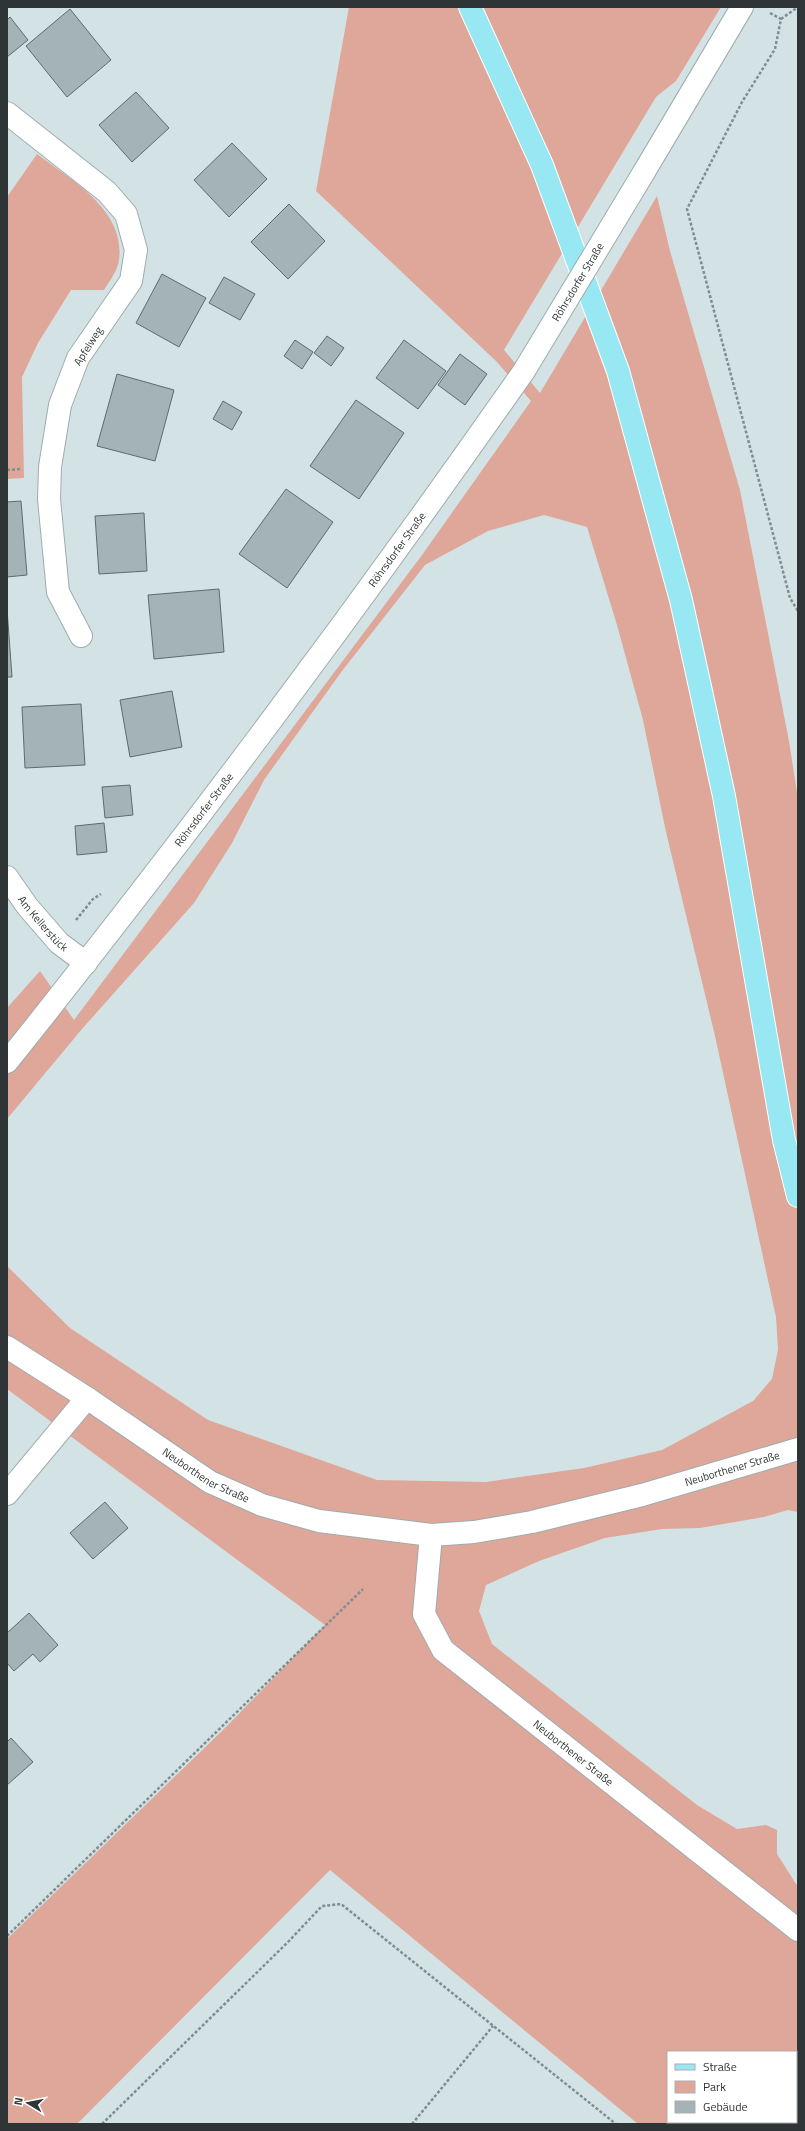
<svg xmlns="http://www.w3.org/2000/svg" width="805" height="2131" font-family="'Titillium Web',sans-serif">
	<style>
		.green { fill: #dea799; fill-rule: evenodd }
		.building { fill: #a4b3b5; stroke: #5d6b6c }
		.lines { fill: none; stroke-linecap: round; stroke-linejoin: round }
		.minor-casing { stroke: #9eacae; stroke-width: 24 }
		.major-casing { stroke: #fff; stroke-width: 24 }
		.path { stroke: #828d8f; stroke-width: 2.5; stroke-dasharray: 3 2; stroke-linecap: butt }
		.minor { stroke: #fff; stroke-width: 22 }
		.major { stroke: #97e8f2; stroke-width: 22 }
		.minor-bridge-casing { stroke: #9eacae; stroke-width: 24; stroke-linecap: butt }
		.minor-bridge { stroke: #fff; stroke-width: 22 }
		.labels { text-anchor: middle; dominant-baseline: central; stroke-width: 3; stroke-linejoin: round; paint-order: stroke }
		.street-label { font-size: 11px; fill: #2f3536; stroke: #fff }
	</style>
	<rect width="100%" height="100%" fill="#d3e3e5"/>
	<g class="green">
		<path d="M 349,7 L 721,7 L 676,81 L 656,97 L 504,350 L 540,393 L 657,196 L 670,251 L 740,490 L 789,741 L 798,799 L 798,1512 L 788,1510 L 764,1517 L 700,1528 L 662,1529 L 605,1538 L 539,1561 L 486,1585 L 479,1611 L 492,1644 L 697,1805 L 737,1829 L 766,1825 L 777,1830 L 777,1854 L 798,1887 L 798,2124 L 638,2124 L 330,1870 L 77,2124 L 7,2124 L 7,1939 L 226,1727 L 325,1625 L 7,1389 L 7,1266 L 70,1328 L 208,1420 L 377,1480 L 486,1482 L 584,1468 L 662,1450 L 753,1401 L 772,1379 L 778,1350 L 776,1317 L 715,1036 L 666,832 L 643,720 L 617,625 L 587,527 L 544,515 L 488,531 L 425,565 L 342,671 L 264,780 L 232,843 L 194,903 L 82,1029 L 7,1119 L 7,1008 L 40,971 L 74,1020 L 422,555 L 531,401 L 497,362 L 316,191 ZM 668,2052 L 796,2052 L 796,2122 L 668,2122 Z"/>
		<path d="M 37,154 C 71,180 126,210 119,260 C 118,270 109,282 104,290 L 71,290 L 38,343 L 22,377 L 24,478 L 7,479 L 7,197 Z"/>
	</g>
	<g class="building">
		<polygon points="70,9 111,60 67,97 26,46"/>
		<polygon points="10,17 28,40 7,57 7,20"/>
		<polygon points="136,92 169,128 132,162 99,125"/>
		<polygon points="232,143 267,179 229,217 194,180"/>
		<polygon points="289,204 325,241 288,279 251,242"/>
		<polygon points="162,274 206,298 179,347 136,323"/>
		<polygon points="224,277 255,294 240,320 209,303"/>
		<polygon points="327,336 344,348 331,366 314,353"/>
		<polygon points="295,340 313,352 302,369 284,356"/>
		<polygon points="404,340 446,371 418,409 376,378"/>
		<polygon points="460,354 487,374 465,405 438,385"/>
		<polygon points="117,374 174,390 155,461 97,446"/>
		<polygon points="356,400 404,433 359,499 310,466"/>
		<polygon points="223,401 242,412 232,430 213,419"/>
		<polygon points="286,489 333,522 287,588 239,554"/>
		<polygon points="21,501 27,575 7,577 7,502"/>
		<polygon points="144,513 147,571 99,574 95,516"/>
		<polygon points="219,589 224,652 154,659 148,595"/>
		<polygon points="7,609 12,677 7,677"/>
		<polygon points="172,691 182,747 130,757 120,700"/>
		<polygon points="81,704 85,765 25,768 22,707"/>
		<polygon points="130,785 133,815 105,818 102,787"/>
		<polygon points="104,823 107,852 77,855 75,826"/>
		<polygon points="105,1502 128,1528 93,1559 70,1533"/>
		<polygon points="29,1613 58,1645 40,1662 33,1654 14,1671 7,1663 7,1633"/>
		<polygon points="11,1738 33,1762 7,1785 7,1742"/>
	</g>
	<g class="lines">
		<defs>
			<g id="minor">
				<polyline points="7,113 107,192 126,214 136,250 131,281 78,358 60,405 50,467 49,499 58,592 81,636"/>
				<polyline points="644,172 742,7"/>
				<path id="s1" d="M 7,877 L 27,906 L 59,943 L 86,963"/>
				<path id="s2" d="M 7,1062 C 186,838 359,607 524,371"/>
				<path id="s3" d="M 7,1347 L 87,1398 L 210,1482 L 262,1505 L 319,1521 L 431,1535 L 474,1532 L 532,1522 L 642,1495 L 798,1449"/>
				<polyline points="7,1494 87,1398"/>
				<path id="s4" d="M 431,1535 L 424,1614 L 443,1650 L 798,1930"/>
			</g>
			<polyline id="major" points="470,7 542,165 618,371 681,600 724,796 784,1140 798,1196"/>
		</defs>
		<use href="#minor" class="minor-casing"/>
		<use href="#major" class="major-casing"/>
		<g class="path">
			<polyline points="770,13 781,19 775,49 742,102 687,209 790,598 798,611"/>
			<polyline points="781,19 798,7"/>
			<polyline points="7,470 21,469"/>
			<polyline points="76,920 93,899 101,894"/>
			<polyline points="7,1936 363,1589"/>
			<polyline points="102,2124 288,1942 322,1906 341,1904 616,2124"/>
			<polyline points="412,2124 493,2026"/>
		</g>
		<use href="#minor" class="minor"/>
		<use href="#major" class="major"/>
		<defs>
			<g id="minor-bridge">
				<path id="s5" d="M 524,371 L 644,172"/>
			</g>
		</defs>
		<use href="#minor-bridge" class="minor-bridge-casing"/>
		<use href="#minor-bridge" class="minor-bridge"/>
	</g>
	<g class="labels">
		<g class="street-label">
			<text stroke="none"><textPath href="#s5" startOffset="104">Röhrsdorfer Straße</textPath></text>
			<text transform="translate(88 346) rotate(-58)">Apfelweg</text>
			<text stroke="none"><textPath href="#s2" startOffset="644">Röhrsdorfer Straße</textPath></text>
			<text stroke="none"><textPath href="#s2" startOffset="320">Röhrsdorfer Straße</textPath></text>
			<text stroke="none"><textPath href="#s1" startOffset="59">Am Kellerstück</textPath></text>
			<text stroke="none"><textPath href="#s3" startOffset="782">Neuborthener Straße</textPath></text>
			<text stroke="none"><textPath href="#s3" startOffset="237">Neuborthener Straße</textPath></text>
			<text stroke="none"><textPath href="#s4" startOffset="286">Neuborthener Straße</textPath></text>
		</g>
	</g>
	<rect width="805" height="2131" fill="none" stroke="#2f3536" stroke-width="16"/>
	<rect x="667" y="2051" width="130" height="72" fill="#ffffff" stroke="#acaeaf"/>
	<rect x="675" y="2064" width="20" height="6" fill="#97e8f2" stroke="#acaeaf"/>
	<text x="703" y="2071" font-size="12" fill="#2f3536">Straße</text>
	<rect x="675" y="2081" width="20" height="12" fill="#dea799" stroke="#acaeaf"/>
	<text x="703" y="2091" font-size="12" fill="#2f3536">Park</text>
	<rect x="675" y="2101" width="20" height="12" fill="#a4b3b5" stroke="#acaeaf"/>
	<text x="703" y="2111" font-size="12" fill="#2f3536">Gebäude</text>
	<g transform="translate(28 2103) rotate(280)" stroke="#ffffff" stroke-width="3" paint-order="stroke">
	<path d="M0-3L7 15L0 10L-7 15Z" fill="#2f3536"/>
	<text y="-6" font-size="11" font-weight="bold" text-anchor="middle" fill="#2f3536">N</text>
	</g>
</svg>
